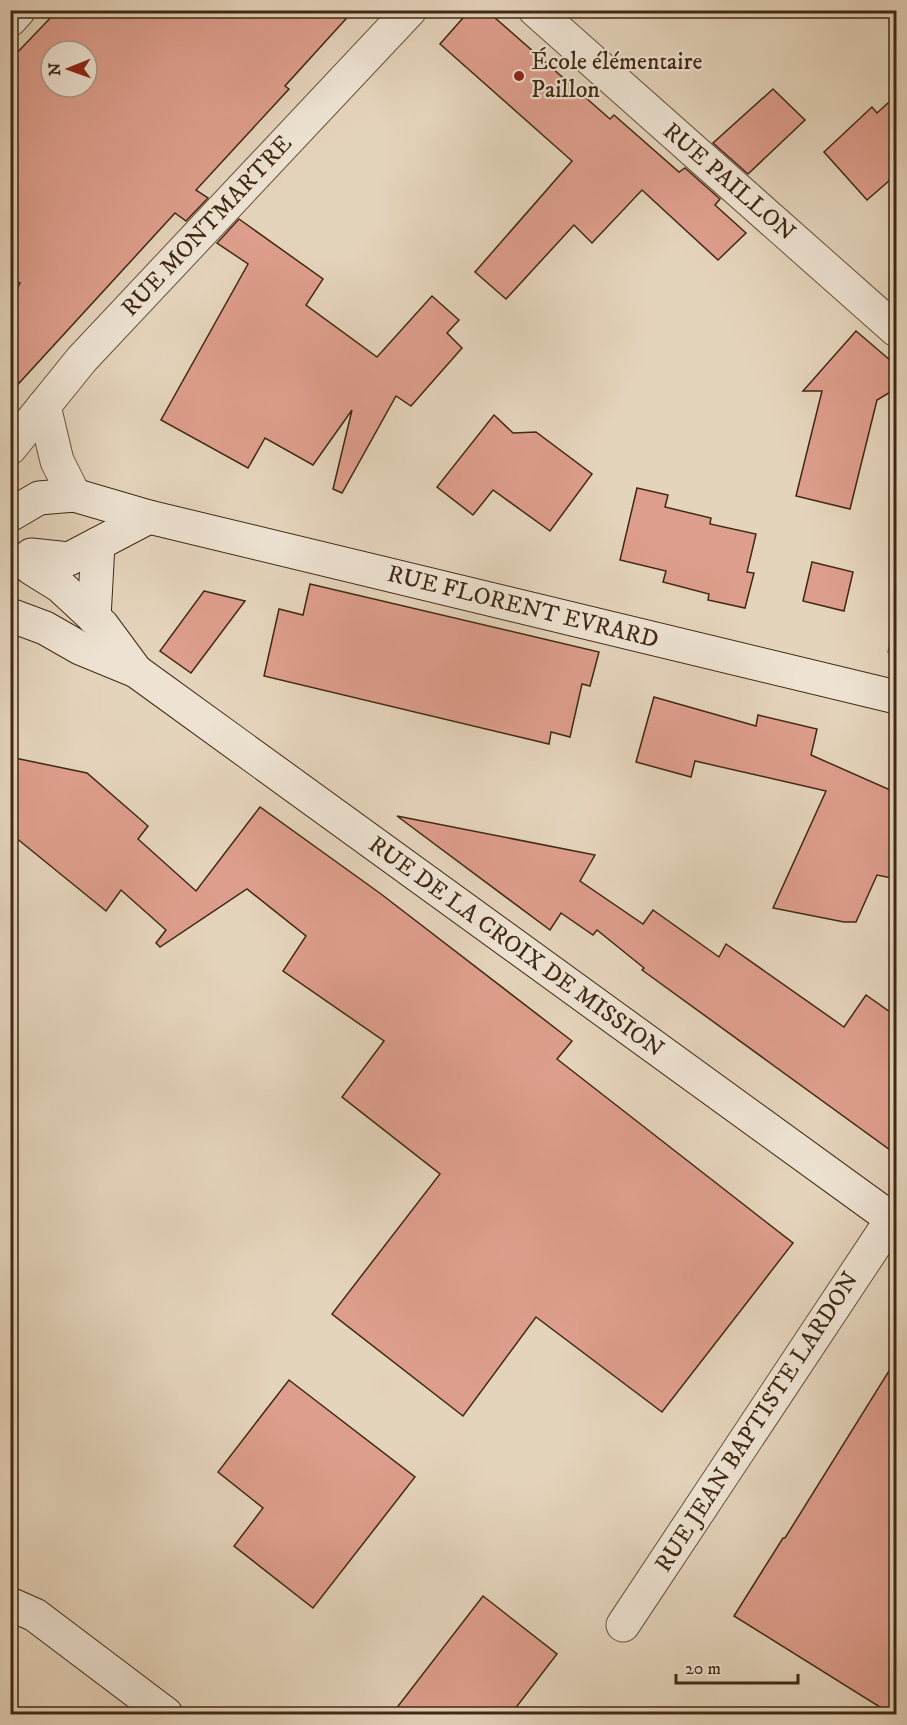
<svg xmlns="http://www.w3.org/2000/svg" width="907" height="1725" font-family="'IM FELL DW Pica',serif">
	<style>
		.green { fill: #bbbb8c; stroke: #7e724f; stroke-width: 1.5 }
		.building { fill: #de9e8d; stroke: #402912; stroke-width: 1.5; fill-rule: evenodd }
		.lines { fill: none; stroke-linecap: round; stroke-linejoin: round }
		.street-casing { stroke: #69543c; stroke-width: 35 }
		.secondary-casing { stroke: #402912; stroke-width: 35 }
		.street { stroke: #eee3d3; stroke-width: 33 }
		.secondary { stroke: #eee3d3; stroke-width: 33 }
		.poi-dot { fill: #8f2418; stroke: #eee3d3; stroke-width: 2 }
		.labels { text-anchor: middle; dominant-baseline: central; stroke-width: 4.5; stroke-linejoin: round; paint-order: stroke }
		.poi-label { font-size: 24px; fill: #402912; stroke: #eee3d3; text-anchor: start }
		.street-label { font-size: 24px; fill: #402912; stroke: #eee3d3 }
	</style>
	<rect width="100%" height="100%" fill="#e5d4bc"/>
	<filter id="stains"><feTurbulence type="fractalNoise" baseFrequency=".00333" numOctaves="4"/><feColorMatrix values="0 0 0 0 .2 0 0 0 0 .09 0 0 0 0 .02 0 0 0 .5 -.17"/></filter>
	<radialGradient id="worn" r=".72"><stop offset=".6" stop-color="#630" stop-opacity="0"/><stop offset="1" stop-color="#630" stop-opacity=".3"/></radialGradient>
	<polygon class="green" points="896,617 896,653 888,652"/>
	<g class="building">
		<path d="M 58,10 L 354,10 L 285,86 L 289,89 L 196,190 L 208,198 L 186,221 L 175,213 L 10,393 L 10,304 L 20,283 L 10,279 L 10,60 ZM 51,51 L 87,51 L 87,87 L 51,87 Z"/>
		<polygon points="470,10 486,10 610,119 614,115 679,172 685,168 720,199 715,205 746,233 718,260 642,190 592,243 574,225 506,299 475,272 572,161 440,44"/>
		<polygon points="773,89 805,120 748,174 713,143"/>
		<polygon points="897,95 897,174 867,200 824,152 872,107 877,113"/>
		<polygon points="239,219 323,279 306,305 377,357 432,296 459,320 447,333 462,348 411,406 396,396 342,493 333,489 352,410 313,465 265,438 248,468 161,420 248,264 217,243"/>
		<polygon points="856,331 897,366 897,388 877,400 850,509 796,496 822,391 803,391"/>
		<polygon points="494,415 513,433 536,432 592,474 550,531 493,490 473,515 437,487"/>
		<polygon points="637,488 668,495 665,507 711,518 710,524 756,534 747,572 754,573 745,608 708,600 709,594 663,582 666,571 620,560"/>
		<polygon points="812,562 853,572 844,611 803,601"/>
		<polygon points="310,584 599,652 590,686 582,684 570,737 551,732 549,744 264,676 279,609 303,615"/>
		<polygon points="204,591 245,601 191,673 160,651"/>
		<polygon points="654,697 756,726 758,715 817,729 811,755 897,793 897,879 877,875 856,922 844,922 773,908 826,791 695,761 691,777 636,762"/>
		<polygon points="10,757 87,773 148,826 138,839 196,891 260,807 381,894 572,1041 557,1059 793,1243 662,1412 536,1317 463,1416 332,1314 440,1174 342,1097 384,1041 283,971 306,936 247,889 160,947 156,943 166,930 121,890 106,911 10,833"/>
		<polygon points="397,816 595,855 580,881 643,924 653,910 719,957 726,944 844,1027 866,995 897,1017 897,1155 642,970 644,968 597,930 593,935 561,913 550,930"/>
		<polygon points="897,1358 897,1714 891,1714 734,1616 783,1538 785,1538"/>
		<polygon points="289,1380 415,1477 313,1608 234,1546 263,1508 218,1472"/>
		<polygon points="483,1596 557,1654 511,1714 392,1714"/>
	</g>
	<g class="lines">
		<defs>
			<g id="street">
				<polyline points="535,10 896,330"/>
				<polyline points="10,20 19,10"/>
				<polyline points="44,406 57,461 74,495"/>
				<polyline points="10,448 82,359 410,10"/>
				<polyline points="623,1625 892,1219"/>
			</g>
			<g id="secondary">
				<polyline points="10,515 39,498 74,495 149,517 896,697"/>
				<polyline points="31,555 69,559 149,517"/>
				<polyline points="31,568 60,586 102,625 136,671"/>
				<polyline points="10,615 45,628 80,648 136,671 896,1222"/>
				<polyline points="94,618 98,544"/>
				<polyline points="10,1604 35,1615 166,1714"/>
			</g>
		</defs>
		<use href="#street" class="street-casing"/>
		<use href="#secondary" class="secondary-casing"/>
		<use href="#street" class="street"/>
		<use href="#secondary" class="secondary"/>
	</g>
	<circle class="poi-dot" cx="519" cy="76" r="6"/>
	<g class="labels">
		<g class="poi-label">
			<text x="531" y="62">École élémentaire<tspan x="531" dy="28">Paillon</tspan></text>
		</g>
		<g class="street-label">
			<text transform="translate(729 182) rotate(41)">RUE PAILLON</text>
			<text transform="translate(207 226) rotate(-47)">RUE MONTMARTRE</text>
			<text transform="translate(523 607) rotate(14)">RUE FLORENT EVRARD</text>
			<text transform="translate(516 947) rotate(36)">RUE DE LA CROIX DE MISSION</text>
			<text transform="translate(757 1422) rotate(-57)">RUE JEAN BAPTISTE LARDON</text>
		</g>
	</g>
	<rect width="907" height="1725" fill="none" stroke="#e5d4bc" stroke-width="36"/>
	<rect x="12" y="12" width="883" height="1701" fill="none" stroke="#402912" stroke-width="3"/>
	<rect x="18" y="18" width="871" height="1689" fill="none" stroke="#402912" stroke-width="1.5"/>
	<g transform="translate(69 69) rotate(269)"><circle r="28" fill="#eee3d3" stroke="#a89986" stroke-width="1.5"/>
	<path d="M0-4.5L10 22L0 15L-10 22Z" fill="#8f2418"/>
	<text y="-9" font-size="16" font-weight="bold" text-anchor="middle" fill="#402912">N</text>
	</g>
	<path d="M676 1674v9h122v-9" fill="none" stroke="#402912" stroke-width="3"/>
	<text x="685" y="1674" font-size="18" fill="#402912" stroke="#eee3d3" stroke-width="4.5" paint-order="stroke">20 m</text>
	<rect width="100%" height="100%" filter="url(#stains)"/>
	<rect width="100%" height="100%" fill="url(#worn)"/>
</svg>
